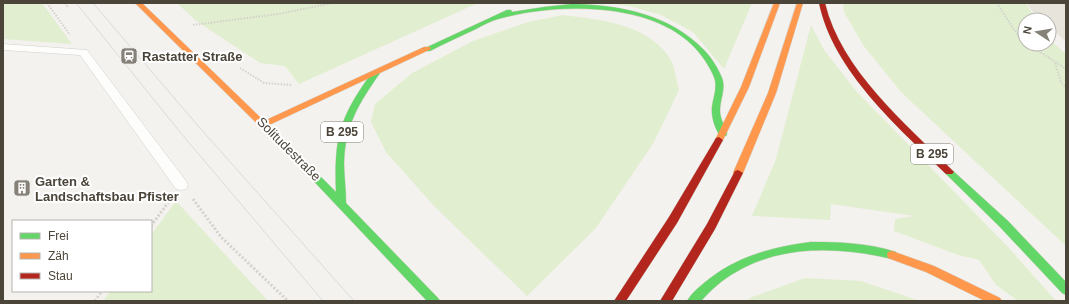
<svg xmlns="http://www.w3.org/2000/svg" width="1069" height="304" font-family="Arial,sans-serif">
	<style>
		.residential { fill: #e7e4dc }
		.green { fill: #e1eecf }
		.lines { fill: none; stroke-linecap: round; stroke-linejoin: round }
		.lane-casing { stroke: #d2d0cb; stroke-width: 1 }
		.fast-casing { stroke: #d3cfc5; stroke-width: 1 }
		.slow-casing { stroke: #d3cfc5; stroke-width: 1 }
		.jam-casing { stroke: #d3cfc5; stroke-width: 1 }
		.path-far1 { stroke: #d3d2cc; stroke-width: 2; stroke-dasharray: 1.5 1.5; stroke-linecap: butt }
		.path { stroke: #d3d2cc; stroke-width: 3; stroke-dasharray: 2 2; stroke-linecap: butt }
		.lane { fill: #fdfdfc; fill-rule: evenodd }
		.fast { fill: #63d668; fill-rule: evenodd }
		.slow { fill: #ff974d; fill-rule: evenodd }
		.jam { fill: #b3261e; fill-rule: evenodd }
		.tram { stroke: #dbdbda; stroke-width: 1 }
		.labels { text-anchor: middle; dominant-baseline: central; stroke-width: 4; stroke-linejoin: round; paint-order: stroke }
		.shield { fill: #fff; stroke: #817c74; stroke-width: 1 }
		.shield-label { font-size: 12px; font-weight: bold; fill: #4b4439 }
		.poi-label { font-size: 13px; font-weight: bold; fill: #4b4439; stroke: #fff; text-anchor: start }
		.street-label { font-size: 13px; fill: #4b4439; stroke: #fff }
	</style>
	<rect width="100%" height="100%" fill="#f4f2ee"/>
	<polygon class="residential" points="1027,3 1066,3 1066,42 1049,26 1049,20 1042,20 1032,11"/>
	<g class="green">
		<polygon points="3,3 42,3 72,44 3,39"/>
		<polygon points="177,3 478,3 299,84 285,66 260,63 195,20"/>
		<polygon points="607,3 752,3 724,69 693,32 661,15 629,6"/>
		<polygon points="843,3 1026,3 1036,20 1025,20 1025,44 1049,44 1049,39 1066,54 1066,246 901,92 863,45 844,12"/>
		<path d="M 563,15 C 600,20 646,23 669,57 C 675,65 676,80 679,90 L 654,142 L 596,228 L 527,296 L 434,206 L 386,152 L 371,122 L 375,104 L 412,73 L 473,41 L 528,22 Z"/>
		<polygon points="811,25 824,50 857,92 1008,247 1056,301 1018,301 996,285 979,260 958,255 894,231 895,219 914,216 831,204 830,220 752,216 776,159"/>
		<polygon points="176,201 268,301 103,301 110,291 151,291 151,235"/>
		<polygon points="805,278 861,281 920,301 747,301 752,297"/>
	</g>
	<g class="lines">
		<defs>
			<polygon id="lane" points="3,44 87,50 186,181 188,185 186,189 181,190 176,189 80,55 3,50"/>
			<g id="fast">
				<path d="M 572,4 C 620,5 669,14 704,50 C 711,57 718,68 722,78 C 726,89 720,99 720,111 C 720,119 725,126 727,134 L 726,136 L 720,136 C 715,128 711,117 712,107 C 713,98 717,90 715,80 C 713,73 708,65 704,59 C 664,0 559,2 498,19 C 491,21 483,25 476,29 C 461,36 445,43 430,51 L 424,51 L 423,49 L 507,10 L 511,10 L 512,12 L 544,7 Z"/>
				<path d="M 373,71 L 379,71 L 380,73 C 359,103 345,125 344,163 C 344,176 346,189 346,203 L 438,298 L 440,301 L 427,301 L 289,155 L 291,153 L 297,153 L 336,192 C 334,135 340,117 373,71 Z"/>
				<polygon points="949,169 952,170 1008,221 1066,282 1066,295 1062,293 1000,227 946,174 944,172 946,170"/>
				<path d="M 811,242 C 839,242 869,243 896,252 L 897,255 L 896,258 L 892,259 C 841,247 783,244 736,272 C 723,279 711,290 701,301 L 687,301 C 691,294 698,288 704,283 C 735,257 771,247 811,242 Z"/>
			</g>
			<g id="slow">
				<polygon points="135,3 142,3 264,121 424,47 430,47 431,49 269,125 299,155 294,158 291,157"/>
				<polygon points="774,3 780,3 749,87 723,140 719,143 716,142 715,140 741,87"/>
				<polygon points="797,3 803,3 776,93 743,173 741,175 735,175 733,173 768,93"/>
				<polygon points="892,251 934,266 1000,298 1002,301 985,301 926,272 888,258 887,255 888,252"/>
			</g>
			<g id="jam">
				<path d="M 819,3 L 825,3 C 841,70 905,123 952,170 L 954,172 L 952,174 L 946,174 C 898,127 833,71 819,3 Z"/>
				<polygon points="719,137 723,140 677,223 626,301 614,301 669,217 716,138"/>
				<polygon points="738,170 743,173 715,229 672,301 660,301 707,224 735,171"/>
			</g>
		</defs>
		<use href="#lane" class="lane-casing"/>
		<use href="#fast" class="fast-casing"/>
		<use href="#slow" class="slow-casing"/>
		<use href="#jam" class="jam-casing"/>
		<g class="path-far1">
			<polyline points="47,3 70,35"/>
			<polyline points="65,3 68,8"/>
			<polyline points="997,3 1014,30 1025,41"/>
			<polyline points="193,25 278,14 333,3"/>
			<polyline points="1028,44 1066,69"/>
			<polyline points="1055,63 1061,82 1066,88"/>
			<polyline points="240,68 264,83 292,85"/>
		</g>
		<g class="path">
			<polyline points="193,199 221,237 288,301"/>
			<polyline points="151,226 170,200"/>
			<polyline points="95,301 102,291"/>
		</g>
		<use href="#lane" class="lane"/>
		<use href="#fast" class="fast"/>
		<use href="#slow" class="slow"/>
		<use href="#jam" class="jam"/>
		<g class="tram">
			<polyline points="76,3 180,132 323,301"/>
			<polyline points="93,3 199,127 354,301"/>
		</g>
	</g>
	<defs>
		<symbol id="station-square" viewBox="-11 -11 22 22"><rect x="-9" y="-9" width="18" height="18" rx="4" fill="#868178" stroke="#fff"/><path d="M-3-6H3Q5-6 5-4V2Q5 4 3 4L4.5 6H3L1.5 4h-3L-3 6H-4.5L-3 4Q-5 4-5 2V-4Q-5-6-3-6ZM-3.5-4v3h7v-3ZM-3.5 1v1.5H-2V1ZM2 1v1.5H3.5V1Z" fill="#fff"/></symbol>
		<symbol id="building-square" viewBox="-11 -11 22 22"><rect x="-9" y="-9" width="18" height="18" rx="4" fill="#868178" stroke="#fff"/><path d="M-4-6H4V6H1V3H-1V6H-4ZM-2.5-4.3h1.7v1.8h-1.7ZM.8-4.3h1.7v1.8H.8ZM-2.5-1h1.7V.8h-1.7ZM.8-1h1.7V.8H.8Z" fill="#fff"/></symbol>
	</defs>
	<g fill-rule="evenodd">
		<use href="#station-square" x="119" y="46" width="20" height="20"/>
		<use href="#building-square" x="12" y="178" width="20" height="20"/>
	</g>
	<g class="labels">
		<g class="shield">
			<rect x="321" y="122" width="42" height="20" rx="3"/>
			<rect x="911" y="144" width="42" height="20" rx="3"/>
		</g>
		<g class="shield-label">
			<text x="342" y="132">B 295</text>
			<text x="932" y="154">B 295</text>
		</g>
		<g class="poi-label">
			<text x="142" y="56">Rastatter Straße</text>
			<text x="35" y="181">Garten &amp;<tspan x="35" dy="15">Landschaftsbau Pfister</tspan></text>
		</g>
		<g class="street-label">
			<text transform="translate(289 149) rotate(45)">Solitudestraße</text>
		</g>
	</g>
	<rect width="1069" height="304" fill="none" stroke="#4b4439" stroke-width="8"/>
	<rect x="12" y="220" width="140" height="72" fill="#ffffff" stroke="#b7b4b0"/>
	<rect x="20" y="233" width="20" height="6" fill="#63d668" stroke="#b7b4b0"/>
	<text x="48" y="240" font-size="12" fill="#4b4439">Frei</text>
	<rect x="20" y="253" width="20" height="6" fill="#ff974d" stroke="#b7b4b0"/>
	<text x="48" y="260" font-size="12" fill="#4b4439">Zäh</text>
	<rect x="20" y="273" width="20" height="6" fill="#b3261e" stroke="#b7b4b0"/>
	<text x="48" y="280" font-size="12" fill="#4b4439">Stau</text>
	<g transform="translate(1037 32) rotate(282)"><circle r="19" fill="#ffffff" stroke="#b7b4b0"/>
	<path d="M0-3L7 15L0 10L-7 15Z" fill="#868178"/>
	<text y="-6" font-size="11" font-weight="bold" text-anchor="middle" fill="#4b4439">N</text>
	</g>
</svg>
